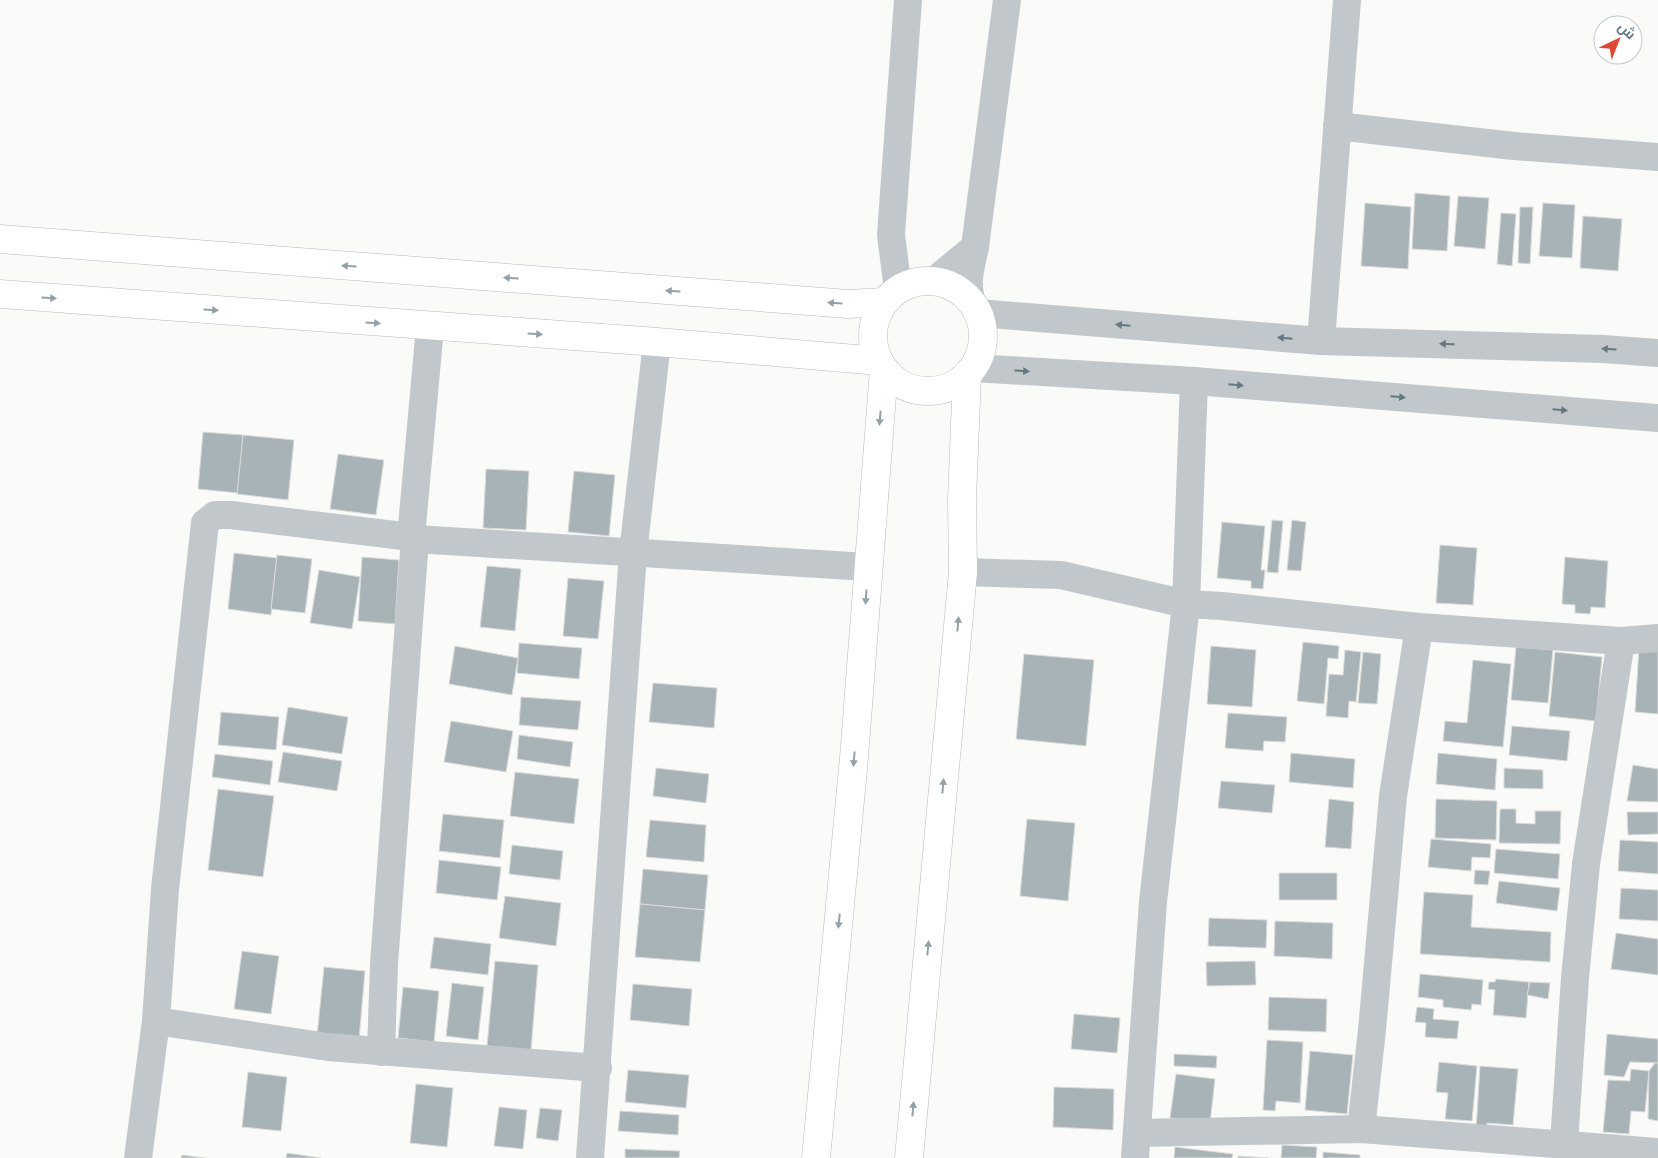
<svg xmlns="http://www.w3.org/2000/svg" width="1658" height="1158" font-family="'Fira Sans Condensed',Cairo,sans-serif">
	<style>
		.building { fill: #a8b3b7; stroke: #dcdcda }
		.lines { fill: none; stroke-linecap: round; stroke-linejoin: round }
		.secondary-casing { stroke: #b4bbbe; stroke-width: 29 }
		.minor { stroke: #c1c7ca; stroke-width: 28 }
		.tertiary { stroke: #c1c7ca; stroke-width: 28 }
		.secondary { stroke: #fff; stroke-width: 28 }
		.oneway { fill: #94a1a8 }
		.oneway2 { fill: #667982 }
	</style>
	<rect width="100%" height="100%" fill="#fafaf8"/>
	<g class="building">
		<polygon points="1415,193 1450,196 1447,251 1412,249"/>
		<polygon points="1458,196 1489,198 1485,249 1454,246"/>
		<polygon points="1365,203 1411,207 1408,269 1361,266"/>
		<polygon points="1543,203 1575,205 1572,258 1539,256"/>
		<polygon points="1520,207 1533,207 1530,264 1518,263"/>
		<polygon points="1501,213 1516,214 1512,266 1497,264"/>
		<polygon points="1583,216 1622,219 1618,271 1580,268"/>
		<polygon points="203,432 243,435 238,493 198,489"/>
		<polygon points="243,435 294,440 288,500 237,494"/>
		<polygon points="338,454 384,460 376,515 330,509"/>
		<polygon points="486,469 529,471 526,530 483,528"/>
		<polygon points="574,471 615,475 609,536 568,532"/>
		<polygon points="1272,520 1283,521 1278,573 1267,572"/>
		<polygon points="1292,520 1306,522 1301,571 1287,570"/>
		<polygon points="1222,522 1265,526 1261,570 1265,570 1263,589 1251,588 1251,581 1217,578"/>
		<polygon points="1440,545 1477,548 1473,605 1436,603"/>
		<polygon points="234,553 277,558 271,615 228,609"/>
		<polygon points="277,555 312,559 305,613 271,609"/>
		<polygon points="362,557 399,560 395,624 358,621"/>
		<polygon points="1565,557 1608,561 1605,608 1591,607 1590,614 1575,613 1575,605 1562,604"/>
		<polygon points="487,566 521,569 515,631 480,627"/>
		<polygon points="319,570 360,577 352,629 310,623"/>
		<polygon points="568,578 604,581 598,639 563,636"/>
		<polygon points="1303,642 1339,646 1338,659 1328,658 1324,704 1297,701"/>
		<polygon points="519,643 582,648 579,679 517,673"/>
		<polygon points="455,646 518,658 512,695 449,684"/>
		<polygon points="1211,646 1256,650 1252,707 1207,704"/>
		<polygon points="1516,647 1553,650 1548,703 1511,700"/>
		<polygon points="1639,648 1658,649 1658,714 1635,712"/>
		<polygon points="1345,650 1361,652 1356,702 1349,701 1348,718 1326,716 1329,674 1343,675"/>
		<polygon points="1363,652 1381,654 1377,704 1358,703"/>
		<polygon points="1555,652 1602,657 1596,721 1549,716"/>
		<polygon points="1024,654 1094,660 1086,746 1016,739"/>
		<polygon points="1473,660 1511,664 1503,747 1443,741 1445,721 1467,723"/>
		<polygon points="653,683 717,688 714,728 649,722"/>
		<polygon points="521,697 581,701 578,730 519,725"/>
		<polygon points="288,707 348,717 342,754 282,745"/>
		<polygon points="221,712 279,717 276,750 218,745"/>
		<polygon points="1228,713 1287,717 1285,742 1264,741 1263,751 1225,748"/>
		<polygon points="451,721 513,731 506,772 444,762"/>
		<polygon points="1512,726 1570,731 1567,761 1509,755"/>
		<polygon points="519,735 573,742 570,767 517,759"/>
		<polygon points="283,752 342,761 337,791 278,782"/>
		<polygon points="1291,753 1355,759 1353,788 1289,782"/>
		<polygon points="1438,753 1497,759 1495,790 1436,784"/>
		<polygon points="215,754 273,761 270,785 212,777"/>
		<polygon points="1633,765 1658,769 1658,802 1627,801"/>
		<polygon points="656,768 709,774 706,803 653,796"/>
		<polygon points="1504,768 1543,770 1543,789 1504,788"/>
		<polygon points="515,772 579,779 574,824 510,816"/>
		<polygon points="1221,781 1275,785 1272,813 1218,808"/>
		<polygon points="218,789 274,796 263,877 208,870"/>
		<polygon points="1329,799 1354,802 1351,849 1325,847"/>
		<polygon points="1436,799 1497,801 1496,840 1435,838"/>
		<polygon points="1500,809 1516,809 1516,823 1535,824 1535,811 1561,811 1560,844 1499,843"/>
		<polygon points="1627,812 1658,812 1658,834 1628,835"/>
		<polygon points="443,814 504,820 500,858 439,851"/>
		<polygon points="1027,819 1075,823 1068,901 1020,896"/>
		<polygon points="650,820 706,825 704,862 646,857"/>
		<polygon points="1431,839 1491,844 1490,858 1472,857 1471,871 1428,867"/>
		<polygon points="1620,840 1658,842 1658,874 1618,871"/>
		<polygon points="512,845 563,851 560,880 509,874"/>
		<polygon points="1496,849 1560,854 1558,879 1494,873"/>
		<polygon points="439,860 501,867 497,900 436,893"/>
		<polygon points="643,869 708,875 705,910 640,904"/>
		<polygon points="1475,870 1490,871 1488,885 1474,884"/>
		<rect x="1279" y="873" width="58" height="27"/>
		<polygon points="1499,881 1560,888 1557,911 1496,903"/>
		<polygon points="1621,888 1658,890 1658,921 1619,919"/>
		<polygon points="1424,892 1473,895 1471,927 1551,932 1550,962 1420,954"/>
		<polygon points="505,896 561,903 556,946 499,938"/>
		<polygon points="640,904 705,910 700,962 635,957"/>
		<polygon points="1209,918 1267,920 1266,948 1208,946"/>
		<polygon points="1275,921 1333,923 1332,959 1274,956"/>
		<polygon points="1616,933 1658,939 1658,975 1611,969"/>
		<polygon points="434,937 491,944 488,975 430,968"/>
		<polygon points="242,951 279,956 271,1014 234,1009"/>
		<polygon points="495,961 538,965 531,1050 487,1046"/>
		<polygon points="1255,961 1256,985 1207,986 1206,962"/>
		<polygon points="324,967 365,971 359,1040 317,1036"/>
		<polygon points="1420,974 1483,980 1481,1005 1472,1004 1471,1010 1443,1007 1443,1000 1418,997"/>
		<polygon points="1496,979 1529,982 1526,1018 1493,1015 1495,990 1488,989 1489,982 1495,982"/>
		<polygon points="1530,982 1550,983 1548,999 1527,995"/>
		<polygon points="452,983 484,987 478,1040 446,1036"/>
		<polygon points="633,984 692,989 689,1026 630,1020"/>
		<polygon points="403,987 439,991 434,1042 398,1038"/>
		<polygon points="1269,997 1327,999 1326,1032 1268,1030"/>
		<polygon points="1417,1007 1434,1009 1433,1019 1459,1021 1457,1039 1425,1037 1426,1023 1415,1022"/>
		<polygon points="1074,1014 1120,1018 1117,1053 1071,1049"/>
		<polygon points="1607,1034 1658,1039 1658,1063 1630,1062 1624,1077 1604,1075"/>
		<polygon points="1267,1040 1303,1042 1300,1103 1276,1101 1275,1111 1263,1110"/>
		<polygon points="1310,1051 1353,1055 1347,1114 1305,1110"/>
		<polygon points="1174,1054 1217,1056 1216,1068 1174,1066"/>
		<polygon points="1439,1062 1477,1066 1472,1121 1445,1119 1448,1093 1436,1092"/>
		<polygon points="1655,1063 1658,1063 1658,1121 1648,1119 1649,1071"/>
		<polygon points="1480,1066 1518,1069 1513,1125 1487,1123 1487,1132 1476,1131"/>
		<polygon points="1631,1069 1649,1071 1645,1112 1631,1111 1629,1134 1603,1132 1608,1080 1630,1081"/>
		<polygon points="628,1070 689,1075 686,1108 625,1102"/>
		<polygon points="248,1072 287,1077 281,1131 242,1127"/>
		<polygon points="1176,1074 1215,1079 1210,1123 1170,1118"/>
		<polygon points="416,1084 453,1088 447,1147 410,1143"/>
		<polygon points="1054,1087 1114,1089 1113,1130 1053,1127"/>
		<polygon points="499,1107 527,1110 523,1149 494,1146"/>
		<polygon points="540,1108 562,1110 558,1141 536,1138"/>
		<polygon points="620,1111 679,1115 678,1135 618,1131"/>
		<polygon points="1282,1145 1317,1147 1316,1158 1281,1158"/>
		<polygon points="1175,1147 1233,1154 1232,1158 1174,1158"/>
		<polygon points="625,1149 680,1151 679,1158 625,1158"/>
		<polygon points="1323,1152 1360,1155 1360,1158 1323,1158"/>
		<polygon points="287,1153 321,1158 286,1158"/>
		<polygon points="182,1155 205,1158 181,1158"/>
		<polygon points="1238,1156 1268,1158 1238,1158"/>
	</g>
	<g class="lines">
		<defs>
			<g id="secondary">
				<polyline points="0,239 848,304 884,302"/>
				<circle cx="928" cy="336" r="55"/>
				<polyline points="0,294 657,342 879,361"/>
				<polyline points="816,1158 854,758 884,369"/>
				<polyline points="909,1158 963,572 962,499 967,375"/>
			</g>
		</defs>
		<use href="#secondary" class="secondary-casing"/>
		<g class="minor">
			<polyline points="1337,126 1514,146 1658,157"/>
			<polyline points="898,289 891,235 908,0"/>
			<polyline points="1321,341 1347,0"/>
			<polyline points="411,537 430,327"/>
			<polyline points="963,572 1061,575 1186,604 1222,606 1419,627 1621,641 1658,638"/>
			<polyline points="156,1021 328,1047 598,1068"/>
			<polyline points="381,1052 384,964 415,539"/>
			<polyline points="1361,1129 1372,1030 1393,796 1419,627"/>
			<polyline points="1138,1133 1361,1129 1658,1152"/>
			<polyline points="1564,1143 1575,978 1586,864 1621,641"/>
			<polyline points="138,1158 156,1021 165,889 205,523 215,515 231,515 411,537 415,539 868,567"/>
			<polyline points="590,1158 633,553 657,342"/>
			<polyline points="1135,1158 1153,902 1186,604 1194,381"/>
		</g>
		<g class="tertiary">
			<polyline points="934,281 975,247"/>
			<path d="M 972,302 C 965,285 971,265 975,247 L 1007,0"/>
			<polyline points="978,313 1321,341 1603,349 1658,353"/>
			<polyline points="973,368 1194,381 1658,418"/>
		</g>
		<use href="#secondary" class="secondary"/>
	</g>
	<defs><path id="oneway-solid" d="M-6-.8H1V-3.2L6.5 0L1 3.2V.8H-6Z" transform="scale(1.25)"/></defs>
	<g class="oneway">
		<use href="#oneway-solid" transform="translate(349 266) rotate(-176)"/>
		<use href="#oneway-solid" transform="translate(511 278) rotate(-176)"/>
		<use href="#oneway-solid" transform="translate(673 291) rotate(-176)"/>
		<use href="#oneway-solid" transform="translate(49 298) rotate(4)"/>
		<use href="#oneway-solid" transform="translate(835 303) rotate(-176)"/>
		<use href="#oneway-solid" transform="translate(211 310) rotate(4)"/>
		<use href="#oneway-solid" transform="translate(373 323) rotate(4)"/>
		<use href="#oneway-solid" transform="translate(535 334) rotate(4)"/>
		<use href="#oneway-solid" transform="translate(880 418) rotate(95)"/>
		<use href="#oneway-solid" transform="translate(866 597) rotate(94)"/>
		<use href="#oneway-solid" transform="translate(958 624) rotate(-85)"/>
		<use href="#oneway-solid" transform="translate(854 759) rotate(95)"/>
		<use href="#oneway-solid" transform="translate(943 786) rotate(-85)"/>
		<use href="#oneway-solid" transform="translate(839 921) rotate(96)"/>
		<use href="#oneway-solid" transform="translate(928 948) rotate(-85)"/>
		<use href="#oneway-solid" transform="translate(913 1109) rotate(-85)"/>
	</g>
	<g class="oneway2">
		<use href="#oneway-solid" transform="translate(1123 325) rotate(-175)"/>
		<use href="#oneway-solid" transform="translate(1285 338) rotate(-175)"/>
		<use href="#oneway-solid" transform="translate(1447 344) rotate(-178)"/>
		<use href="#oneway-solid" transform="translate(1609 349) rotate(-176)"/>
		<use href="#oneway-solid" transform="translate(1022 371) rotate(4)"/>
		<use href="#oneway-solid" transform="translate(1236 385) rotate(5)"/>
		<use href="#oneway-solid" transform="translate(1398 397) rotate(5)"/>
		<use href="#oneway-solid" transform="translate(1560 410) rotate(5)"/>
	</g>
	<g transform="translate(1618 40) rotate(43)"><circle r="24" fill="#ffffff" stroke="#c2c9cd"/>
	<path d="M0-4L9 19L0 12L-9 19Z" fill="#df4732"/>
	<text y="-8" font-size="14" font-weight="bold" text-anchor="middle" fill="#667982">ش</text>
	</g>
</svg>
